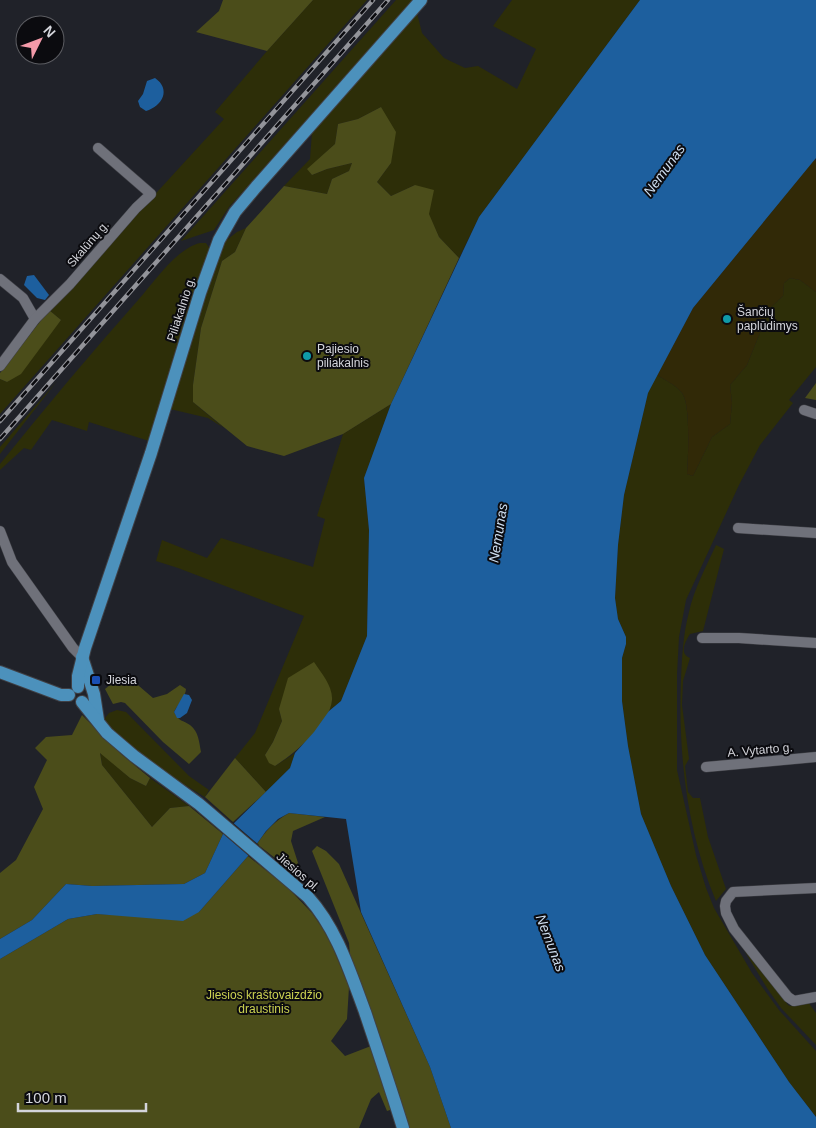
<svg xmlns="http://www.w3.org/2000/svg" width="816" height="1128" font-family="Arial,sans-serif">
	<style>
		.green { fill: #2d2e08 }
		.forest { fill: #4b4d1a }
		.sand { fill: #312907 }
		.water { fill: #1d5f9e }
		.pier { fill: #202229 }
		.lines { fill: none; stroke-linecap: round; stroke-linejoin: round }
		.street-casing { stroke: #3f4046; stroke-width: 11 }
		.primary-casing { stroke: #3f4046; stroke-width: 14 }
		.street { stroke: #6f717a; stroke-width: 10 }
		.primary { stroke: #4c91bc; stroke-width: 12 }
		.rail-casing { stroke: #93949a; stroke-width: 4.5 }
		.rail { stroke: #0b0b0f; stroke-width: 2.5; stroke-dasharray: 8; stroke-linecap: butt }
		.culture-dot { fill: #0f9aa8; stroke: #0b0b0f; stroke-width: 2 }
		.transit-dot { fill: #1a4fb4; stroke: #0b0b0f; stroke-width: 2 }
		.labels { text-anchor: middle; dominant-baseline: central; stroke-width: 4; stroke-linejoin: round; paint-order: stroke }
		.street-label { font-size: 12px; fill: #d4d5db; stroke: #0b0b0f }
		.poi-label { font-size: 12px; fill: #d4d5db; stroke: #0b0b0f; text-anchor: start }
		.park-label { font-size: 12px; fill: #cdd352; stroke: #0b0b0f }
		.water-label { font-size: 14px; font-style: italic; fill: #cedef0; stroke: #0b0b0f }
	</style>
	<rect width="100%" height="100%" fill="#202229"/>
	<g class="green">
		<polygon points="313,0 367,0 0,414 0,379 7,382 61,320 49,310 224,119 215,112 267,51"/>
		<polygon points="396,0 413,0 229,207 214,230 181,241"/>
		<polygon points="512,0 640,0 479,217 459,258 439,237 415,185 391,196 377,182 391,163 381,107 358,119 338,124 335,144 308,169 312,175 327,169 352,163 349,171 332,179 327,194 284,186 310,159 312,132 417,13 422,33 444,58 465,68 478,66 517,89 536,49 493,26"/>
		<polygon points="246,228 235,252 222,261 201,328 193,385 193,402 224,428 208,418 170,409 207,288 224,242 237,232"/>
		<path d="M 200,243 L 206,243 L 210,249 L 149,441 L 89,422 L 87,431 L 52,420 L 31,450 L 24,448 L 0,470 L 0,464 C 45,408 91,353 139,299 C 155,281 176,249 200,243 Z"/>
		<path d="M 790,278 L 800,280 L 816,292 L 816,367 L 789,400 L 793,403 L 760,445 L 739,485 L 686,600 L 679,637 L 677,674 L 677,770 L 696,855 L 706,888 L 714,908 L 752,973 L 779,1010 L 816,1051 L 816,1117 L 789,1082 L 705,955 L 671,886 L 641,814 L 628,746 L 622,701 L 622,658 L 626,644 L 626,637 L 618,619 L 615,598 L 618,545 L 624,495 L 648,393 L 657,375 C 665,380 676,385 682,393 C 691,404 688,459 687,474 L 693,476 L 712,437 L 730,424 L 732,403 L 730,385 L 747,365 L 770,308 L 783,296 L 784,283 Z"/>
		<polygon points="57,381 0,454 0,447"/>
		<polygon points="391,404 364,478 369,530 367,636 341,701 329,711 332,699 279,709 282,721 273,742 265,755 275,766 295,753 290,768 266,792 235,758 255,733 304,616 178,568 156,561 162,540 207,558 221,538 313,567 325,519 317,516 343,434"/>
		<path d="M 716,545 L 724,549 L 703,631 L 690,634 C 685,642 679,654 690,658 L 683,681 L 682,705 L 689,759 L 685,766 L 688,792 L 693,798 L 700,798 L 708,837 L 726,889 L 716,901 C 687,832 678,754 681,680 C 682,657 683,635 689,612 C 694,589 706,567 716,545 Z"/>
		<path d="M 117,710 L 126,712 L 189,776 L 209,790 L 205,797 C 184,784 109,741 105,718 L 109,713 Z"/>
		<polygon points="100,752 130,778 146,786 150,778 189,806 170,808 152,827 102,765"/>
		<polygon points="728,924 788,1005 790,1006 808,1002 816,1013 816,1045 781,1008 767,988"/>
	</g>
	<g class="forest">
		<polygon points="223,0 313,0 267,51 196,32 219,11"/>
		<polygon points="381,107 396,132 391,163 377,182 391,196 415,185 434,190 429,214 439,237 459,258 391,404 343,434 284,456 247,446 193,402 193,385 201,328 222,261 235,252 246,228 284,186 327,194 332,179 349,171 352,163 327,169 312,175 307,169 335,144 338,124 358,119"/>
		<polygon points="49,310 61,320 21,374 7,382 0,379 0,373"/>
		<polygon points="816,383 816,400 805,398"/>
		<path d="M 314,662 C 321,673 333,686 332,700 C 330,724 294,754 275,766 L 269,763 L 265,755 L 273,742 L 282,721 L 279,709 L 288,678 Z"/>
		<path d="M 132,680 L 153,698 L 167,694 L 180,685 L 186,689 C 186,696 177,705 174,712 C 179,722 183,720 190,725 C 199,732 199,742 201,752 L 189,764 L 163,742 L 125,703 L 121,702 L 113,704 L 105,689 L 115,681 Z"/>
		<polygon points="82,715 121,754 150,778 146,786 130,778 100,753 102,765 152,827 170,808 189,806 223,834 205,873 184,884 92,886 66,884 32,920 0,939 0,873 16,860 43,809 34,787 47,760 35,748 46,737 72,735"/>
		<polygon points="235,758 266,792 233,822 205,797"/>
		<path d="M 289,813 L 325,817 L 293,831 L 291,841 L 299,866 L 293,872 L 257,844 C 266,830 275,821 289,813 Z"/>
		<polygon points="317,846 326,851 339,864 430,1067 451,1128 409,1128 350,955 349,943 312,851"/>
		<polygon points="248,856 288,888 312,913 323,929 333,948 349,987 347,1019 331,1041 345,1056 371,1046 393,1109 387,1111 379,1092 371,1099 359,1128 0,1128 0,959 68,919 97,914 120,915 199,912"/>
	</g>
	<path class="sand" d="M 814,160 L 816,161 L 816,292 L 800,280 L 790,278 L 784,283 L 783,296 L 770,308 L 747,365 L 730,385 L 732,403 L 730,424 L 712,437 L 693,476 L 687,474 C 688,459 691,404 682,393 C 676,385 665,380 657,375 L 693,308 Z"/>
	<g class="water">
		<polygon points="640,0 816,0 816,158 693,308 648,393 624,495 618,545 615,598 618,619 626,637 626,644 622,658 622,701 628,746 641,814 671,886 705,955 789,1082 816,1117 816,1128 451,1128 430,1067 361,912 346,819 289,813 278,819 266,831 248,856 199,912 183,921 97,914 68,919 0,959 0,939 32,920 66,884 92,886 184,884 205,873 223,834 290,768 295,753 314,732 329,711 341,701 367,636 369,530 364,478 391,404 479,217"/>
		<path d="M 155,78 C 171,89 163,106 146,111 L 140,107 L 138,101 L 143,94 L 147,81 Z"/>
		<polygon points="34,275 49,295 45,300 37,298 24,285 27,276"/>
		<polygon points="184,694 189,695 192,700 187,713 180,718 177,718 174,712"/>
	</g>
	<polygon class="pier" points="231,821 259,845 250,857 221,832"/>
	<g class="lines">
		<defs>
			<g id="street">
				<polyline points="0,279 23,298 35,319"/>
				<polyline points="0,366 35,319 70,284 136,208 151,194 98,148"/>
				<polyline points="804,410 816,414"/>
				<polyline points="738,528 816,533"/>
				<polyline points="0,531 12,562 73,648 82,657"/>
				<polyline points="702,638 739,638 816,643"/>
				<polyline points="706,767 816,757"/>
				<polyline points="816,888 733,892 726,901 725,906 726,913 734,929 788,997 794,1001 816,997"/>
			</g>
			<g id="primary">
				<polyline points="82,657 94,694 98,720"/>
				<polyline points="0,672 61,695 69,695"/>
				<polyline points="78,687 78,676 85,648 151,453 200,293 219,240 235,212 256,187 421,0"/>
				<path d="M 82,702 L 107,733 L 134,756 L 199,804 L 308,897 C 337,929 350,972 365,1012 C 378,1051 391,1089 403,1128"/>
			</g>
		</defs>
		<use href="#street" class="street-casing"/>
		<use href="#primary" class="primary-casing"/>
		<use href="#street" class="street"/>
		<use href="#primary" class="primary"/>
		<defs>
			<g id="rail">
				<polyline points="0,421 373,0"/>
				<polyline points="0,439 388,0"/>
			</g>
		</defs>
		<use href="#rail" class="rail-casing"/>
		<use href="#rail" class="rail"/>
	</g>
	<g class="culture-dot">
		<circle cx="727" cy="319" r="5"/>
		<circle cx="307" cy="356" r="5"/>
	</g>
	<rect class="transit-dot" x="91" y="675" width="10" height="10" rx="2.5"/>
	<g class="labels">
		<g class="street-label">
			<text transform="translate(88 244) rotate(-49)">Skalūnų g.</text>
			<text transform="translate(181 309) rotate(-72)">Piliakalnio g.</text>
			<text transform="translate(760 750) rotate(-5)">A. Vytarto g.</text>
			<text transform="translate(298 872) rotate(41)">Jiesios pl.</text>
		</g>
		<g class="poi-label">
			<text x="737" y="312">Šančių<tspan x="737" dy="14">paplūdimys</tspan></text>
			<text x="317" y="349">Pajiesio<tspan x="317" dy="14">piliakalnis</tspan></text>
			<text x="106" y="680">Jiesia</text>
		</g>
		<g class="park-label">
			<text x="264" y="995">Jiesios kraštovaizdžio<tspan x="264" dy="14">draustinis</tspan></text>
		</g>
		<g class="water-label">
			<text transform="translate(664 170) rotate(-54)">Nemunas</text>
			<text transform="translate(498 533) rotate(-81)">Nemunas</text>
			<text transform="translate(551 943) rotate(69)">Nemunas</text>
		</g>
	</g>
	<g transform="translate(40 40) rotate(48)"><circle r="24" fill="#0b0b0f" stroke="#5b5c61"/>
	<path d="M0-4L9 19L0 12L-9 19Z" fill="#f39aa9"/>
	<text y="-8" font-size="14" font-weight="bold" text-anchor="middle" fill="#d4d5db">N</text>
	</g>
	<path d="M18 1103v8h128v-8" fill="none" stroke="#d4d5db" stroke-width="2.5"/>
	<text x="25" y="1103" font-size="15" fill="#d4d5db" stroke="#0b0b0f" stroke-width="4" paint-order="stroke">100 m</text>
</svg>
